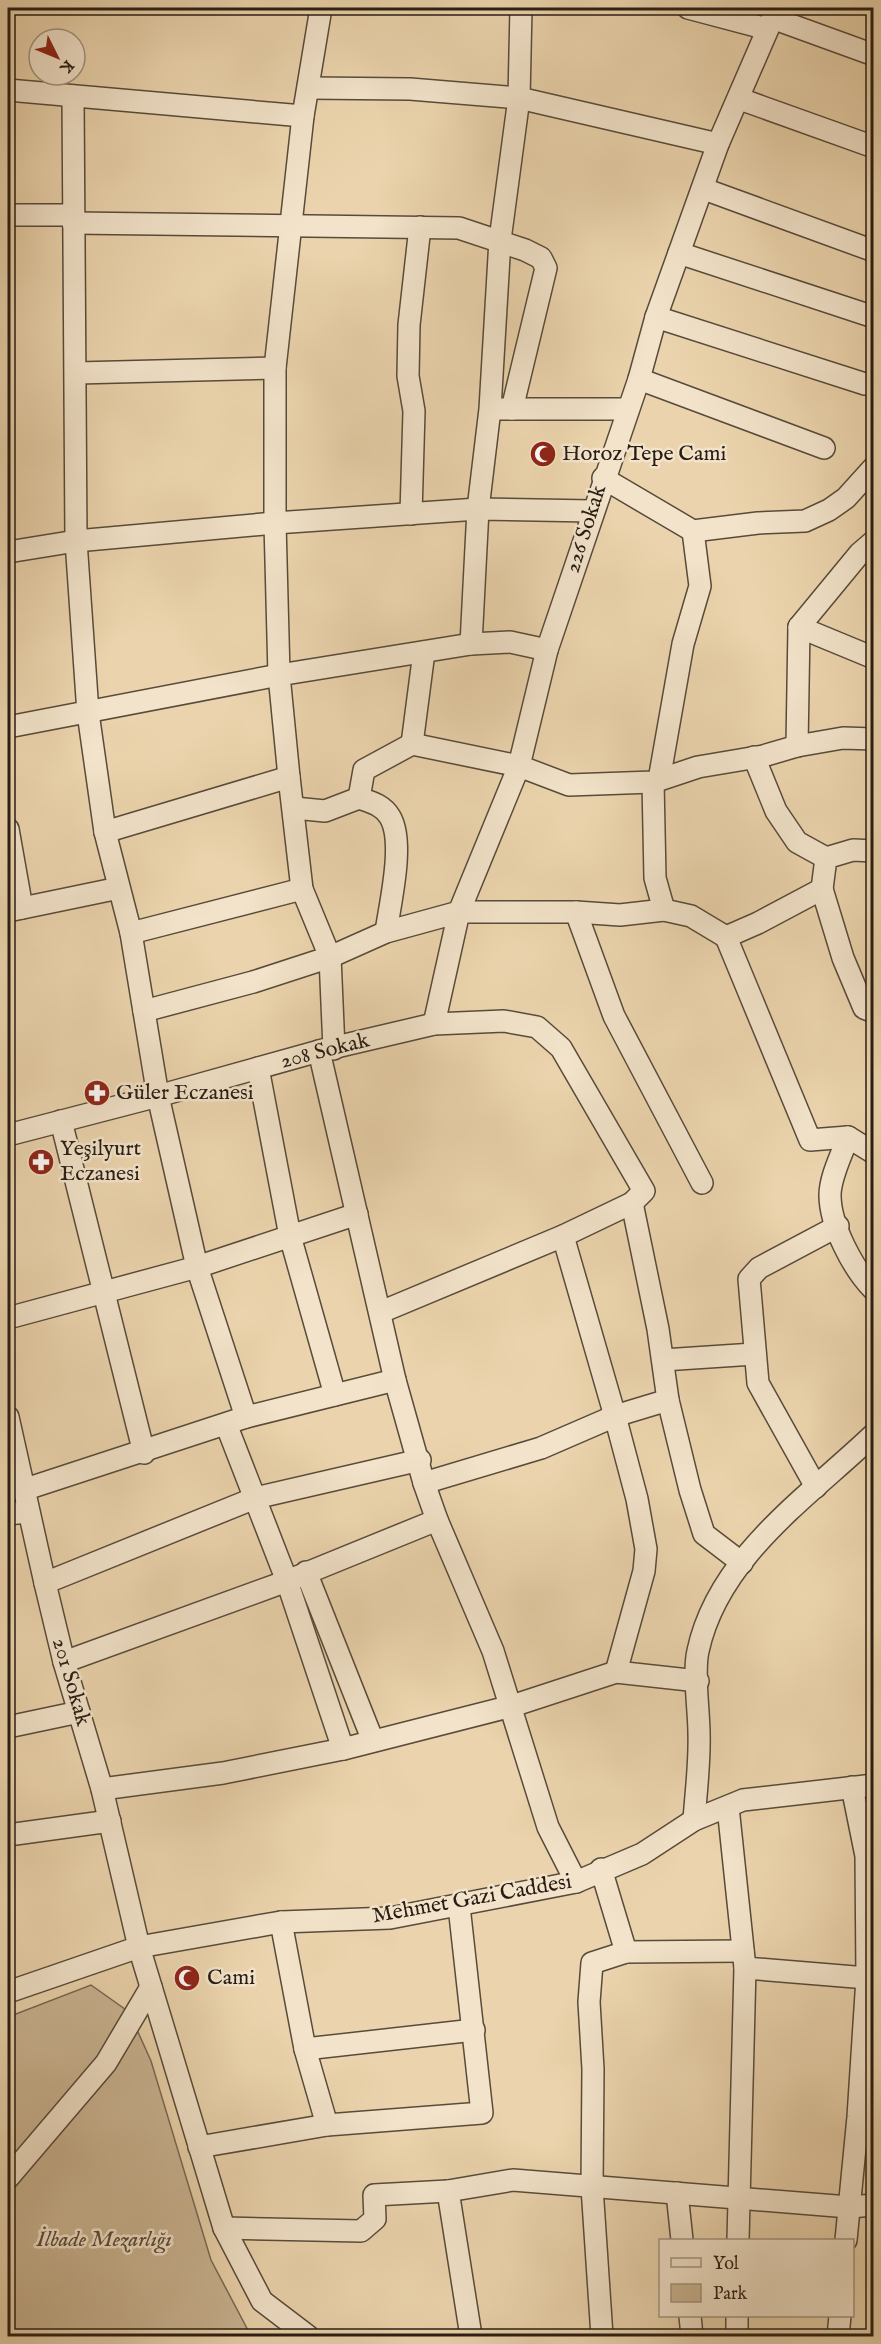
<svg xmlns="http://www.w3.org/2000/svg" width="881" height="2344" font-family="'IM FELL English',serif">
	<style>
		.green { fill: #cab593; stroke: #786954; stroke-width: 1.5 }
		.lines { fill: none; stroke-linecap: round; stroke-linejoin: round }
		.minor-casing { stroke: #584b3b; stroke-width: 24 }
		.minor { stroke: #f2e3ca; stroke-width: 21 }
		.labels { text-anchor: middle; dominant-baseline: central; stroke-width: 5; stroke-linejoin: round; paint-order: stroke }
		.poi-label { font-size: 22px; fill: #271d15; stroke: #f2e3ca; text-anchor: start }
		.street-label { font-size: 22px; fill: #271d15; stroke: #f2e3ca }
		.park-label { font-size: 22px; font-style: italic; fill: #584b3b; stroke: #f2e3ca }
	</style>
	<rect width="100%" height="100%" fill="#ebd4ad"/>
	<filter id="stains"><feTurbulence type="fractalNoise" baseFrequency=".00333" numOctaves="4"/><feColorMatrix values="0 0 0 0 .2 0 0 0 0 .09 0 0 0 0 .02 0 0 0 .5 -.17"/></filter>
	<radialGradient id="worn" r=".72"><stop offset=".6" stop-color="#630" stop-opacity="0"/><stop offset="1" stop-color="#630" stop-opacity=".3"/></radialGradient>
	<polygon class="green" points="91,1985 129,2012 151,2061 211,2260 251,2336 8,2336 8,2017"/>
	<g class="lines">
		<defs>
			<g id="minor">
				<polyline points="321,8 303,116 275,368 275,523 279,675 289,777 302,889 330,957 334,1049"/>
				<polyline points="688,8 767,29"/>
				<polyline points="772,18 874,55"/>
				<polyline points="308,88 410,89 519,98 718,144"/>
				<polyline points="8,90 303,116"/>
				<polyline points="73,96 76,541 88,713 105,832 131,933 158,1096 197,1267 246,1417"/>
				<polyline points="740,99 874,147"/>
				<polyline points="704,189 874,251"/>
				<polyline points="8,215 72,215"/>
				<polyline points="73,223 459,228 525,250 541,258 546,268 512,409"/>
				<polyline points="679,253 874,317"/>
				<polyline points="656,317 865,384"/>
				<polyline points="77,373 275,368"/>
				<polyline points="639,379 824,448"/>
				<polyline points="499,409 627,409"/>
				<polyline points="603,478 693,531 758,523 805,521 829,510 846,498 874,467"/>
				<polyline points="411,514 414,411 408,376 409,325 420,227"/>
				<polyline points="8,552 76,541 275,523 478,509 592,511"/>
				<polyline points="799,627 874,658"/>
				<polyline points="471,644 478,509 490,409 500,240 519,98 521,8"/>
				<polyline points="8,727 279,675 471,644 510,642 547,650"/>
				<polyline points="412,744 424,652"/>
				<polyline points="797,746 799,627 860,553 874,541"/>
				<polyline points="754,757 776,811 797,842 826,858"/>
				<polyline points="659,780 683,644 700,586 693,531"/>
				<polyline points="653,782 655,878 664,910"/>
				<path d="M 359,798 C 371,802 383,805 390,817 C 405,842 390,903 386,932"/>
				<polyline points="294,808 325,811 359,798 364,770 412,744 519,766 569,785 653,782 698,767 763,756 797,746 843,738 874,739"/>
				<polyline points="8,829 22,908"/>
				<polyline points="105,832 289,777"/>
				<polyline points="822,889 843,958 864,1008 874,1012"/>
				<polyline points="8,911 119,888"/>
				<polyline points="576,912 614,1016 702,1183"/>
				<polyline points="131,933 302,889"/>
				<polyline points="726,937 810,1140 848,1137 874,1153"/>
				<polyline points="144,1011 253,982 330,957 386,932 459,912 576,912 620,915 664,910 691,916 726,937 758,923 822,889 826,858 853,850 874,851"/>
				<polyline points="434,1024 459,912 519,766 547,650 639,379 656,317 718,144 777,8"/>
				<polyline points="319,1051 395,1380 424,1483 437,1520 493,1651 548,1827 576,1882"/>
				<polyline points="258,1068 290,1236 335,1395"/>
				<polyline points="61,1121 144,1453"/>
				<polyline points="8,1135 158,1096 319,1051 434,1024 504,1021 537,1027 561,1048 644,1191 632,1203 563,1236 381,1312"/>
				<path d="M 848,1137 C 842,1154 830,1177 830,1195 C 830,1225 853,1269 874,1290"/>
				<polyline points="632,1203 658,1329 668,1400 690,1490 704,1534 742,1563"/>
				<polyline points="563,1236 615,1416 637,1499 646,1549 644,1571 616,1672"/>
				<polyline points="8,1318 197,1267 357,1214"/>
				<polyline points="663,1360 754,1354"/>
				<polyline points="8,1417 45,1583 64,1662 102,1789 139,1947 224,2228 262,2301 308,2336"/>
				<polyline points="226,1424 287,1581 343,1749"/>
				<polyline points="424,1483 541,1448 615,1416 668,1400"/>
				<polyline points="816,1487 758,1383 749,1279 759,1268 838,1226"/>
				<polyline points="23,1490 246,1417 395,1380"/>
				<polyline points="8,1514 27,1512"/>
				<polyline points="306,1572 373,1741"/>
				<polyline points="45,1583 255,1498 420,1460"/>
				<polyline points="64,1662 287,1581 437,1520"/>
				<polyline points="8,1727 79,1712"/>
				<polyline points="102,1789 223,1773 343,1749 512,1706 616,1672 698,1681"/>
				<polyline points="728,1807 745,1968 738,2240"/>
				<path d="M 694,1820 C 696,1792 700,1762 699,1733 C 699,1711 693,1672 698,1651 C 718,1557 808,1497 874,1434"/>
				<polyline points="8,1835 110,1821"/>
				<polyline points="601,1869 626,1952 592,1963 589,2002 593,2069 592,2187 602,2336"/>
				<polyline points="281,1922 305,2049 327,2125"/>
				<polyline points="626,1952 743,1951"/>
				<polyline points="745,1968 867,1978"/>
				<polyline points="8,1992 139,1947 281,1922 390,1918 576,1882 642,1854 694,1820 743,1800 874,1785"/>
				<polyline points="305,2049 474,2030"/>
				<polyline points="199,2147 327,2125 482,2113 459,1906"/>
				<polyline points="8,2178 106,2063 151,1987"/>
				<polyline points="448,2191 471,2336"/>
				<polyline points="677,2193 682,2240"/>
				<polyline points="224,2228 361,2231 375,2219 374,2195 448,2191 513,2180 849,2207 874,2205"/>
				<polyline points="846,2240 858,2117 867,1978 866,1856 852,1787"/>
				<polyline points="690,2316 692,2336"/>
				<polyline points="737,2336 737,2316"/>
				<polyline points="838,2336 840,2316"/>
			</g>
		</defs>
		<use href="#minor" class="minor-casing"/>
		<use href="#minor" class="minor"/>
	</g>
	<defs>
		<symbol id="mosque-disc" viewBox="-11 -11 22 22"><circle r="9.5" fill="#8f2418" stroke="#f2e3ca"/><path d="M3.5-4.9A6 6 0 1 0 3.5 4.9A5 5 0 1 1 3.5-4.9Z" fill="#fff"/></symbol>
		<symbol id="pharmacy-disc" viewBox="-11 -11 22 22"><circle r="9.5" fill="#8f2418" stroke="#f2e3ca"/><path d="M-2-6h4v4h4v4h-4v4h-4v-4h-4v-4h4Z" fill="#fff"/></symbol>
	</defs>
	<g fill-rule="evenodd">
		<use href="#mosque-disc" x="528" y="439" width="30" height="30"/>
		<use href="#pharmacy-disc" x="82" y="1078" width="30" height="30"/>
		<use href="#pharmacy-disc" x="26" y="1147" width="30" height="30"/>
		<use href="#mosque-disc" x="172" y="1963" width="30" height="30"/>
	</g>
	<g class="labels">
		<g class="poi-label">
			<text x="562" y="454">Horoz Tepe Cami</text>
			<text x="116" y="1093">Güler Eczanesi</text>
			<text x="60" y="1149">Yeşilyurt<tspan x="60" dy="25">Eczanesi</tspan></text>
			<text x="207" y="1978">Cami</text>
		</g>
		<g class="street-label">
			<text transform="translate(586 529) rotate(-72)">226 Sokak</text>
			<text transform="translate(325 1051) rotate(-14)">208 Sokak</text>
			<text transform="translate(71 1682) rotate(74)">201 Sokak</text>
			<text transform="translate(472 1899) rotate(-10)">Mehmet Gazi Caddesi</text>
		</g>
		<g class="park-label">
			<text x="104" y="2240">İlbade Mezarlığı</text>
		</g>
	</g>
	<rect width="881" height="2344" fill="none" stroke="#ebd4ad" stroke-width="30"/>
	<rect x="9" y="9" width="863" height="2326" fill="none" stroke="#271d15" stroke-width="3"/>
	<rect x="15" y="15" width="851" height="2314" fill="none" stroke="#271d15" stroke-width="1.5"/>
	<rect x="659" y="2239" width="195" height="78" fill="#f2e3ca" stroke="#a19482" stroke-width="1.5"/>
	<rect x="671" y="2258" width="30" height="9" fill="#f2e3ca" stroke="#a19482" stroke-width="1.5"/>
	<text x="713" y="2269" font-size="18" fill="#271d15">Yol</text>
	<rect x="671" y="2284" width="30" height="18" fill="#cab593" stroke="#a19482" stroke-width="1.5"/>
	<text x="713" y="2299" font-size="18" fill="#271d15">Park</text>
	<g transform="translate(57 57) rotate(133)"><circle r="28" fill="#f2e3ca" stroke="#a19482" stroke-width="1.5"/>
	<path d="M0-4.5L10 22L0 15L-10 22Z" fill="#8f2418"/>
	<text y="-9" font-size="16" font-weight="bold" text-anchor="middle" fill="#271d15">K</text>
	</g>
	<rect width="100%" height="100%" filter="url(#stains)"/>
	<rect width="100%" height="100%" fill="url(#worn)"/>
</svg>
